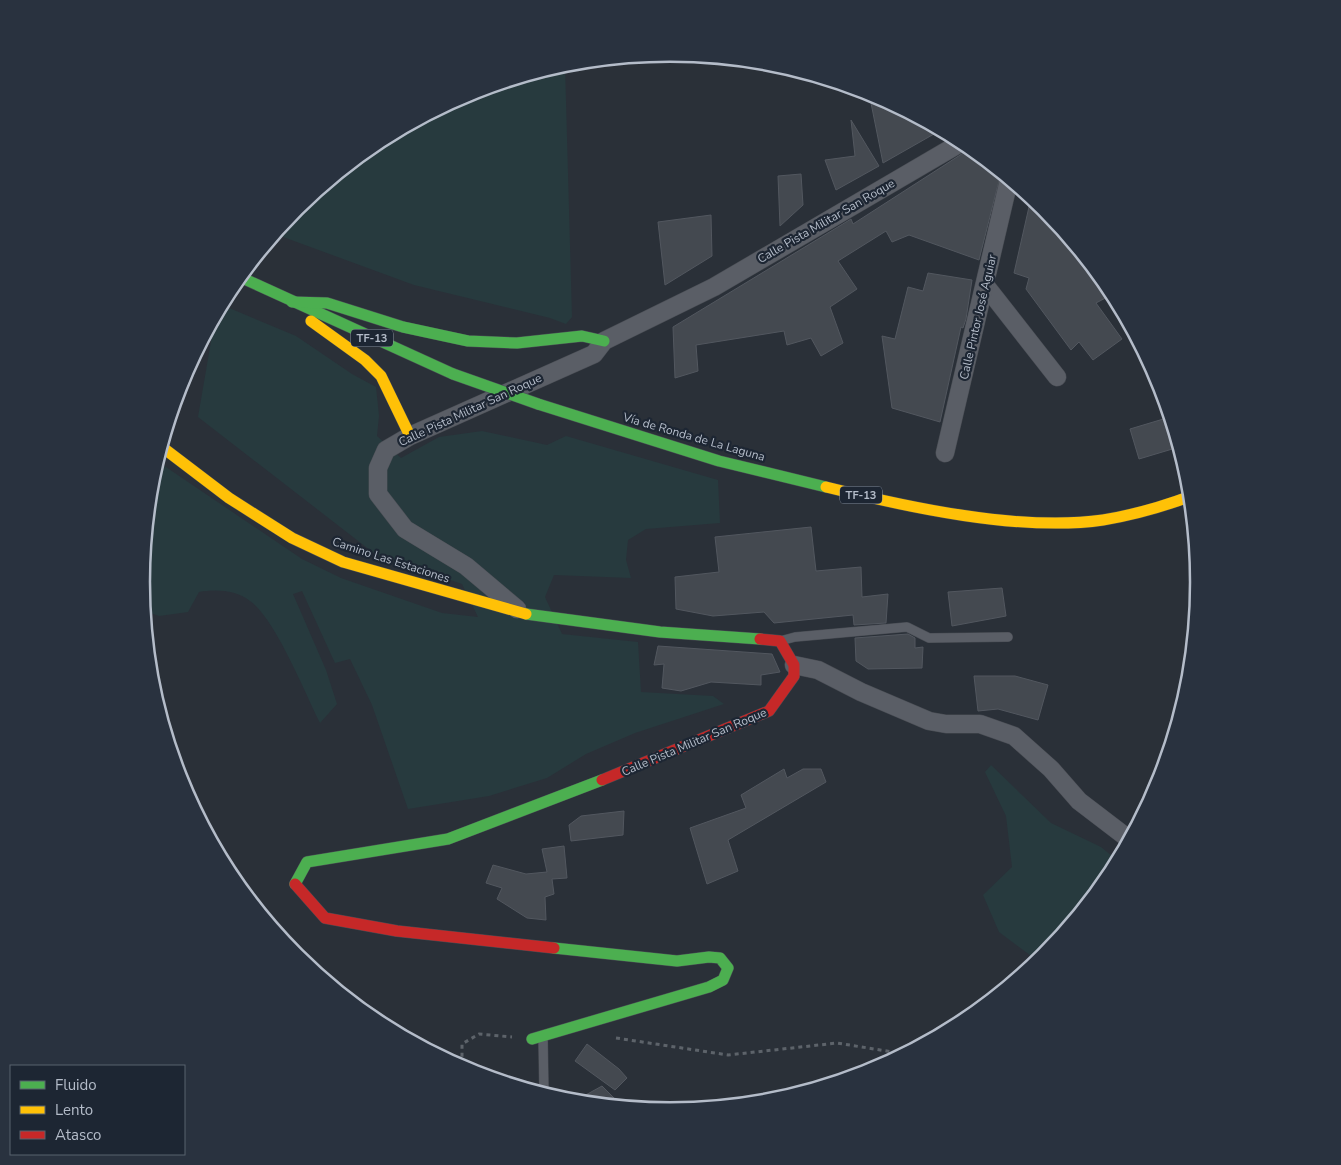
<svg xmlns="http://www.w3.org/2000/svg" width="1341" height="1165" font-family="'Nunito Sans',sans-serif">
	<style>
		.green { fill: #273a3e }
		.building { fill: #444950; stroke: #52575f }
		.lines { fill: none; stroke-linecap: round; stroke-linejoin: round }
		.lane-casing { stroke: #484c53; stroke-width: 10 }
		.street-casing { stroke: #484c53; stroke-width: 19 }
		.fast-casing { stroke: #484c53; stroke-width: 12 }
		.slow-casing { stroke: #484c53; stroke-width: 12 }
		.jam-casing { stroke: #484c53; stroke-width: 12 }
		.path { stroke: #5d636a; stroke-width: 3; stroke-dasharray: 4 4; stroke-linecap: butt }
		.lane { stroke: #5a5e66; stroke-width: 9 }
		.street { stroke: #5a5e66; stroke-width: 18 }
		.fast { stroke: #4caf50; stroke-width: 11 }
		.slow { stroke: #ffc107; stroke-width: 11 }
		.jam { stroke: #c62828; stroke-width: 11 }
		.fast-bridge-casing { stroke: #484c55; stroke-width: 12; stroke-linecap: butt }
		.fast-bridge { stroke: #4caf50; stroke-width: 11 }
		.labels { text-anchor: middle; dominant-baseline: central; stroke-width: 4.5; stroke-linejoin: round; paint-order: stroke }
		.shield { fill: #1d2633; stroke: #878f9c; stroke-width: 1 }
		.shield-label { font-size: 11px; font-weight: bold; fill: #b4bcc9 }
		.street-label { font-size: 12px; fill: #b4bcc9; stroke: #1d2633 }
		.rim { fill: none; stroke: #b4bcc9; stroke-width: 2.5 }
	</style>
	<rect width="100%" height="100%" fill="#2a3038"/>
	<g class="green">
		<path d="M 565,65 L 572,317 L 566,324 L 550,318 L 414,285 L 275,234 C 326,173 395,127 467,95 C 496,81 534,74 565,65 Z"/>
		<path d="M 222,305 L 296,336 L 352,374 L 376,387 L 379,416 L 377,436 L 401,458 L 439,437 L 482,431 L 547,445 L 566,436 L 718,480 L 720,523 L 646,529 L 628,540 L 626,560 L 631,578 L 554,575 L 545,597 L 562,634 L 638,642 L 641,692 L 713,696 L 724,704 L 635,733 L 586,754 L 547,778 L 489,796 L 408,809 L 372,705 L 350,659 L 335,663 L 302,591 L 293,594 L 326,670 L 337,704 L 320,723 C 305,693 275,618 250,601 C 236,590 216,589 199,592 L 188,612 L 159,616 L 145,611 C 140,569 145,502 157,461 L 302,559 L 341,578 L 442,613 L 478,617 L 462,584 L 375,554 L 198,417 L 215,318 Z"/>
		<polygon points="991,765 1051,823 1101,847 1118,861 1110,877 1038,961 999,932 983,895 1012,867 1006,816 985,772"/>
	</g>
	<g class="building">
		<polygon points="869,93 873,94 941,130 883,163"/>
		<polygon points="851,120 879,166 836,190 825,160 855,156"/>
		<polygon points="971,148 1001,173 979,260 909,235 892,242 886,231 838,261 857,289 830,307 843,343 821,356 811,338 787,345 784,331 696,345 698,371 675,378 673,327 851,219 853,224"/>
		<polygon points="801,174 803,205 780,226 778,176"/>
		<polygon points="1031,198 1045,209 1113,294 1096,303 1122,339 1093,360 1079,342 1071,350 1026,289 1029,278 1014,273"/>
		<polygon points="711,215 712,256 665,285 658,222"/>
		<polygon points="928,273 972,280 966,319 963,328 961,327 940,422 892,408 882,336 895,339 908,287 923,291"/>
		<polygon points="1170,417 1179,447 1139,459 1130,429"/>
		<polygon points="811,527 816,571 861,567 862,597 888,594 886,623 854,625 853,615 774,623 764,612 713,616 676,609 675,577 719,572 715,537"/>
		<polygon points="1002,588 1006,616 952,626 948,592"/>
		<polygon points="908,634 915,638 915,648 923,647 922,668 868,669 856,661 855,638"/>
		<polygon points="658,646 772,654 780,672 761,675 761,685 711,682 681,691 662,688 664,664 654,665"/>
		<polygon points="974,676 1015,676 1048,685 1038,720 998,709 978,711"/>
		<polygon points="784,769 787,778 803,769 821,769 826,782 728,840 738,871 707,884 690,828 746,808 741,795"/>
		<polygon points="624,811 623,835 571,841 569,825 581,816"/>
		<polygon points="564,846 567,878 552,879 554,894 545,897 546,920 527,918 497,899 502,888 486,883 493,865 526,874 547,872 542,849"/>
		<polygon points="587,1044 619,1069 627,1078 615,1090 575,1061"/>
		<polygon points="602,1086 623,1107 573,1102"/>
	</g>
	<g class="lines">
		<defs>
			<g id="lane">
				<polyline points="780,641 795,637 907,627 929,638 1008,637"/>
				<polyline points="543,1036 544,1094"/>
			</g>
			<g id="street">
				<polyline points="985,285 1057,377"/>
				<polyline points="945,453 1009,180"/>
				<polyline points="517,609 466,566 405,529 378,494 378,468 386,450 410,436 594,354 604,341 714,287 962,142"/>
				<polyline points="794,665 818,670 861,692 929,721 946,724 980,724 1014,736 1051,769 1079,801 1130,840"/>
			</g>
			<g id="fast">
				<polyline points="240,277 453,374"/>
				<polyline points="292,302 327,303 403,327 468,341 517,343 582,336 604,341"/>
				<polyline points="538,404 719,461 826,487"/>
				<polyline points="526,614 660,632 760,639"/>
				<polyline points="295,884 307,862 448,839 602,780"/>
				<polyline points="532,1039 709,987 723,980 728,968 720,958 709,957 677,961 554,948"/>
			</g>
			<g id="slow">
				<polyline points="311,321 365,360 381,376 410,436"/>
				<polyline points="162,447 229,498 292,538 343,562 526,614"/>
				<path d="M 826,487 C 907,507 1020,532 1103,520 C 1133,515 1162,507 1191,496"/>
			</g>
			<g id="jam">
				<polyline points="602,780 769,711 794,676 794,665 780,641 760,639"/>
				<polyline points="295,884 325,918 397,931 554,948"/>
			</g>
		</defs>
		<use href="#lane" class="lane-casing"/>
		<use href="#street" class="street-casing"/>
		<use href="#fast" class="fast-casing"/>
		<use href="#slow" class="slow-casing"/>
		<use href="#jam" class="jam-casing"/>
		<g class="path">
			<polyline points="616,1038 728,1055 837,1043 905,1054"/>
			<polyline points="486,1076 462,1060 462,1044 479,1034 512,1037"/>
		</g>
		<use href="#lane" class="lane"/>
		<use href="#street" class="street"/>
		<use href="#fast" class="fast"/>
		<use href="#slow" class="slow"/>
		<use href="#jam" class="jam"/>
		<defs>
			<polyline id="fast-bridge" points="453,374 538,404"/>
		</defs>
		<use href="#fast-bridge" class="fast-bridge-casing"/>
		<use href="#fast-bridge" class="fast-bridge"/>
	</g>
	<g class="labels">
		<g class="shield">
			<rect x="351" y="329.5" width="42" height="17" rx="4"/>
			<rect x="840" y="486.5" width="42" height="17" rx="4"/>
		</g>
		<g class="shield-label">
			<text x="372" y="338">TF-13</text>
			<text x="861" y="495">TF-13</text>
		</g>
		<g class="street-label">
			<text transform="translate(826 221) rotate(-30)">Calle Pista Militar San Roque</text>
			<text transform="translate(978 317) rotate(-77)">Calle Pintor José Aguiar</text>
			<text transform="translate(470 410) rotate(-25)">Calle Pista Militar San Roque</text>
			<text transform="translate(694 437) rotate(16)">Vía de Ronda de La Laguna</text>
			<text transform="translate(391 560) rotate(18)">Camino Las Estaciones</text>
			<text transform="translate(694 742) rotate(-23)">Calle Pista Militar San Roque</text>
		</g>
	</g>
	<path d="M0 0H1341V1165H0ZM150 582a520 520 0 1 1 1040 0a520 520 0 1 1-1040 0Z" fill="#29323f" fill-rule="evenodd"/>
	<path class="rim" d="M150 582a520 520 0 1 1 1040 0a520 520 0 1 1-1040 0Z"/>
	<rect x="10" y="1065" width="175" height="90" fill="#1d2633" stroke="#59626f"/>
	<rect x="20" y="1081" width="25" height="8" fill="#4caf50" stroke="#59626f"/>
	<text x="55" y="1090" font-size="15" fill="#b4bcc9">Fluido</text>
	<rect x="20" y="1106" width="25" height="8" fill="#ffc107" stroke="#59626f"/>
	<text x="55" y="1115" font-size="15" fill="#b4bcc9">Lento</text>
	<rect x="20" y="1131" width="25" height="8" fill="#c62828" stroke="#59626f"/>
	<text x="55" y="1140" font-size="15" fill="#b4bcc9">Atasco</text>
</svg>
